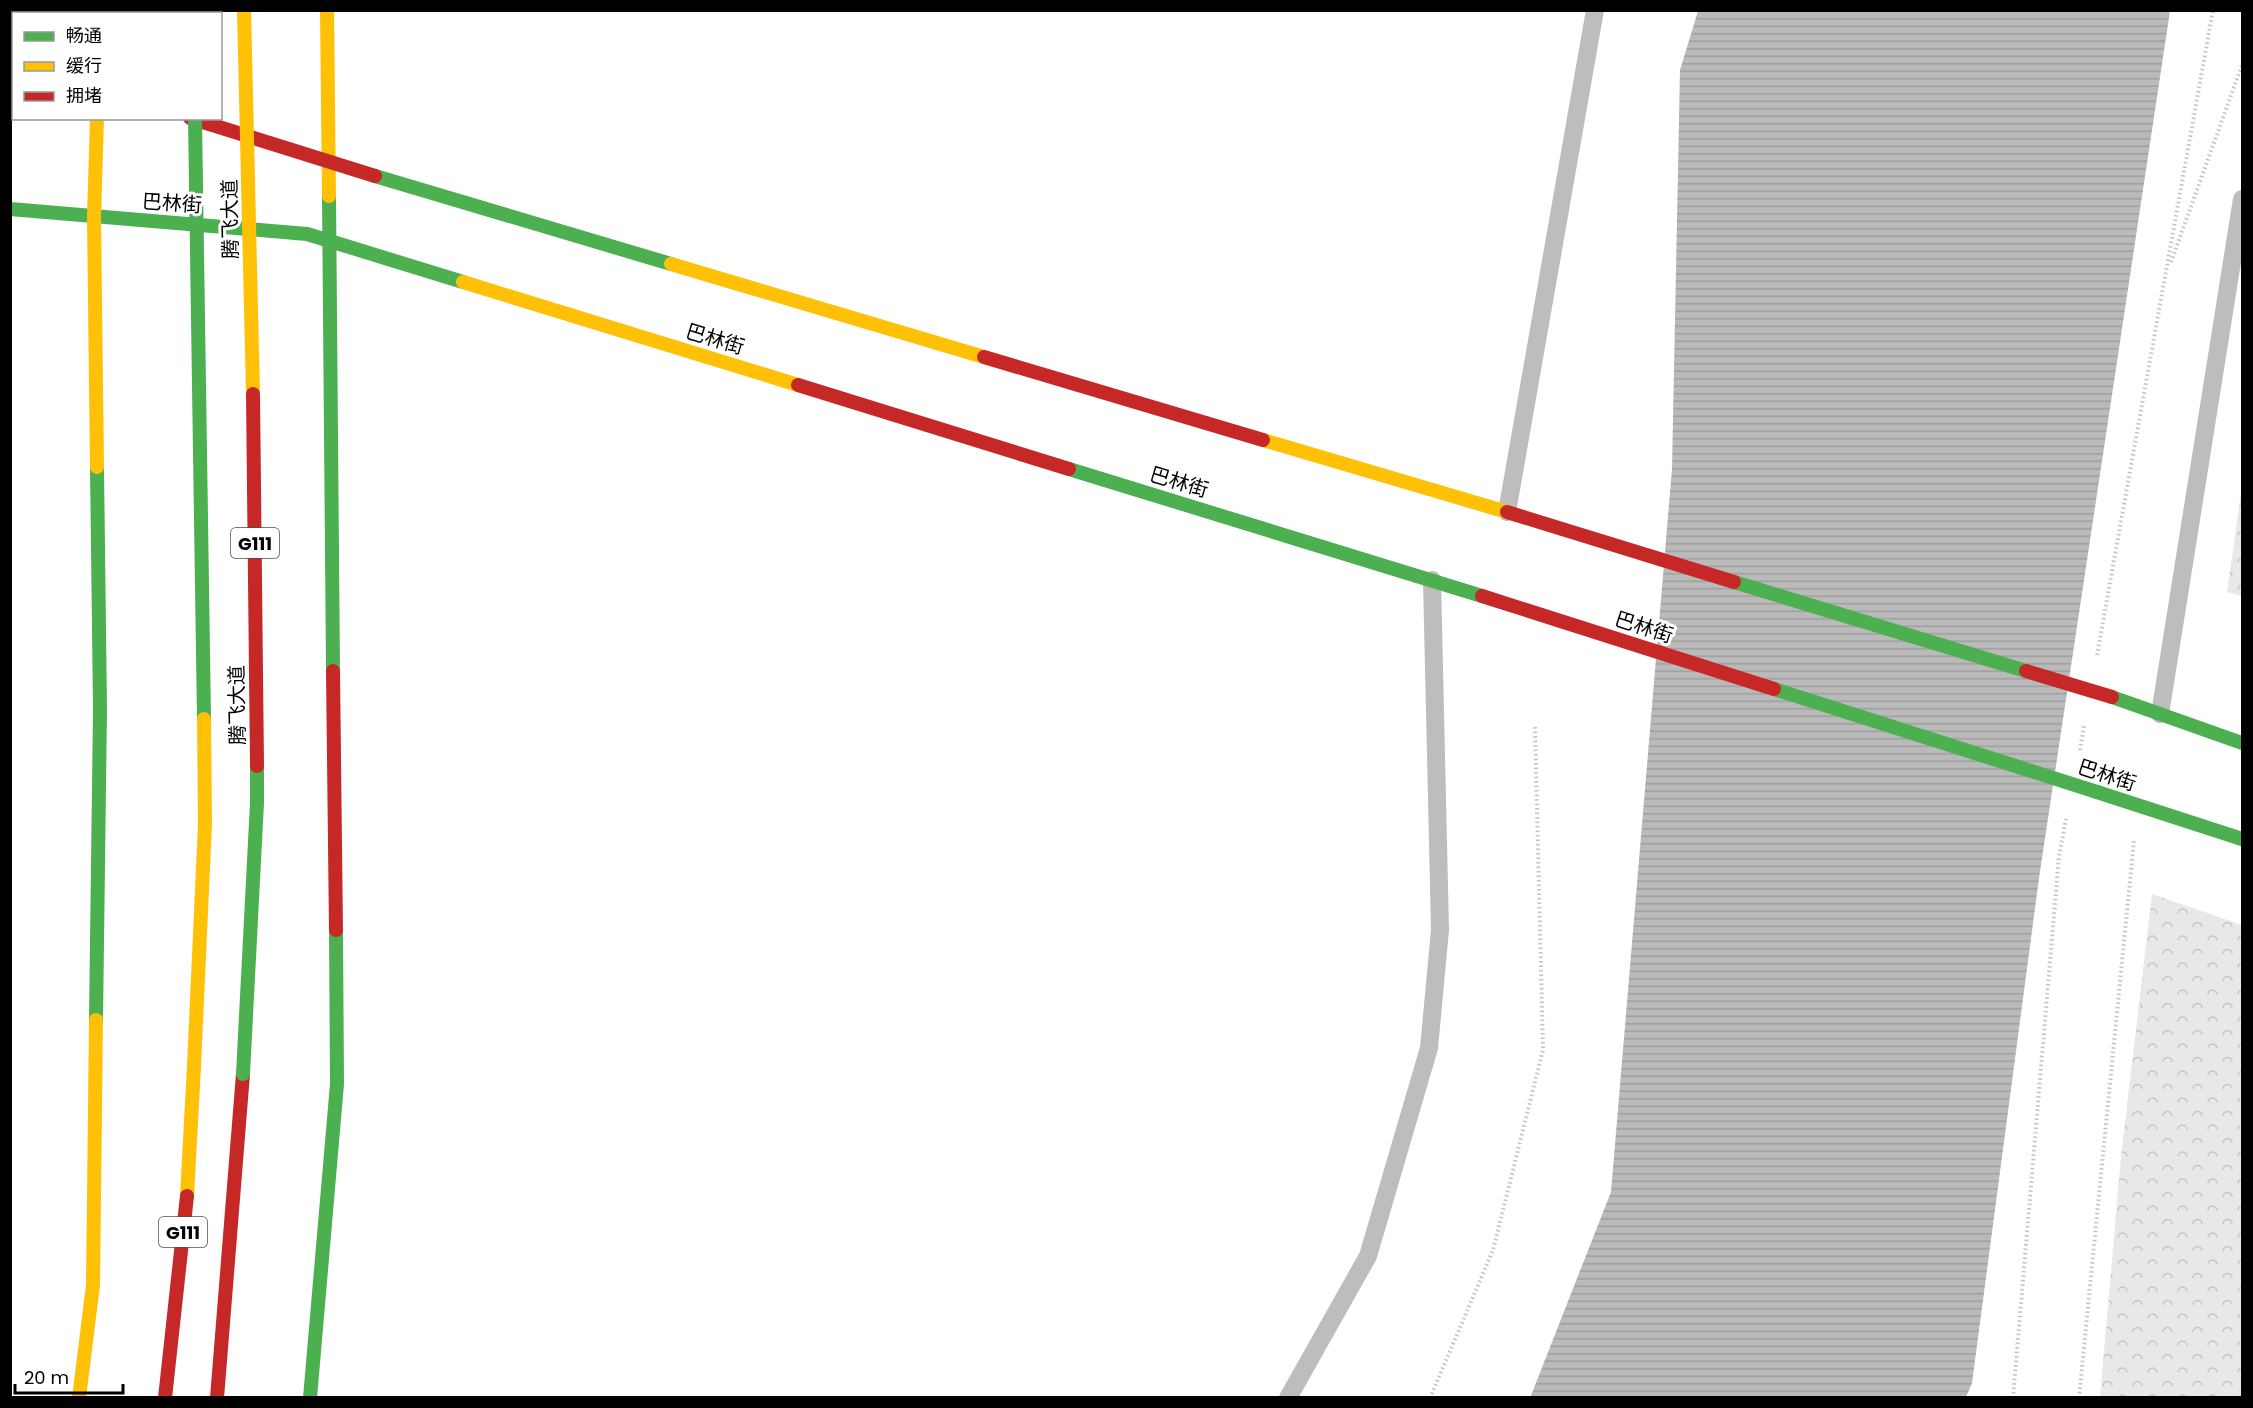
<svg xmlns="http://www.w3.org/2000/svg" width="2253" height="1408" font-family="Poppins,'Noto Sans SC',sans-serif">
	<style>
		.forest { fill: url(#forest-crowns) }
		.water { fill: url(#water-rules) }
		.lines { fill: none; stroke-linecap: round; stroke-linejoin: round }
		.path { stroke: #c2c2c2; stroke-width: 4; stroke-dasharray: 1.5 3; stroke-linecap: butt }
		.lane { stroke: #bdbdbd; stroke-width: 18 }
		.fast { stroke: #4caf50; stroke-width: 14 }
		.slow { stroke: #ffc107; stroke-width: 14 }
		.jam { stroke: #c62828; stroke-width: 14 }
		.fast-bridge { stroke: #4caf50; stroke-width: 14 }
		.slow-bridge { stroke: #ffc107; stroke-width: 14 }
		.jam-bridge { stroke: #c62828; stroke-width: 14 }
		.labels { text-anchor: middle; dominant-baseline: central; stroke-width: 6; stroke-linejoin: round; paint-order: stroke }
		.shield { fill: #fff; stroke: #4c4c4c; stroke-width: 1.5 }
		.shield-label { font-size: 18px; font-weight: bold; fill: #000 }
		.street-label { font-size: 20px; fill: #000; stroke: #fff }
	</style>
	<defs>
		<pattern id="forest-crowns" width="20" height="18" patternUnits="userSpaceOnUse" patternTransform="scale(1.5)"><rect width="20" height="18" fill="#e8e8e8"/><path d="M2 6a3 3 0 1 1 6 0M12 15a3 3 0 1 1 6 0" fill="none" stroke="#c5c5c5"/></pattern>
		<pattern id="water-rules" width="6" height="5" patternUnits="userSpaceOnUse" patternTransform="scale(1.5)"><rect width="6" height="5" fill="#bababa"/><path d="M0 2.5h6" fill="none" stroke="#9e9e9e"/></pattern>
	</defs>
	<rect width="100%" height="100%" fill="#fff"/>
	<g class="forest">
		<polygon points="2242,486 2242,596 2227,592"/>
		<polygon points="2152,894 2242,925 2242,1397 2100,1397 2121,1157"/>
	</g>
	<polygon class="water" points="1698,11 2170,11 2039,878 1972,1383 1966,1397 1530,1398 1611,1192 1672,469 1680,70"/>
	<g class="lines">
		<g class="path">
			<polyline points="2171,262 2242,65"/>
			<polyline points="2097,655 2213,10"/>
			<polyline points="2080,750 2084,725"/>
			<polyline points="1430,1398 1493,1250 1543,1050 1535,727"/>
			<polyline points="2013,1398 2059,856 2066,819"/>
			<polyline points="2079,1398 2134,840"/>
		</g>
		<g class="lane">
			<polyline points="1507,512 1595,10"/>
			<polyline points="2160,714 2242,199"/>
			<polyline points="1288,1398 1368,1256 1429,1048 1440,930 1432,580"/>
		</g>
		<g class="fast">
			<polyline points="193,10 193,14"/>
			<polyline points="375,176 671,264"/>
			<polyline points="329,196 333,671"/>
			<polyline points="10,209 307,234 463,282"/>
			<polyline points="1069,469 1482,596"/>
			<polyline points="2112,697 2242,743"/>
			<polyline points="2097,792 2242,839"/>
			<polyline points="96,1020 100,709 97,467"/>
			<polyline points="310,1398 337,1084 336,930"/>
		</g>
		<g class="slow">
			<polyline points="96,10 96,14"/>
			<polyline points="327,10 329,196"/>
			<polyline points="10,78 14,78"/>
			<polyline points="97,118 94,217 97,467"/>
			<polyline points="671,264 984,357"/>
			<polyline points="463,282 798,385"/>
			<polyline points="1263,440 1507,512"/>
			<polyline points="187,1196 194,1066"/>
			<polyline points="79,1398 93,1285 96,1020"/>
		</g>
		<g class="jam">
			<polyline points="190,118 375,176"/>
			<polyline points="984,357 1263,440"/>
			<polyline points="798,385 1069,469"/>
			<polyline points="333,671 336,930"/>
			<polyline points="165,1398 187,1196"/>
			<polyline points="217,1398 243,1074"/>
		</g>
		<g class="fast-bridge">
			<polyline points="195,118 204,719"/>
			<polyline points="1734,582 2026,671"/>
			<polyline points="1774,689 2097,792"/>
			<polyline points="243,1074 257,803 257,766"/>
		</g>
		<g class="slow-bridge">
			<polyline points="244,10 253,394"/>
			<polyline points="194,1066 205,824 204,719"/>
		</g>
		<g class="jam-bridge">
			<polyline points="253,394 257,766"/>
			<polyline points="1507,512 1734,582"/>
			<polyline points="1482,596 1774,689"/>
			<polyline points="2026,671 2112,697"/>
		</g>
	</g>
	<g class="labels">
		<g class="shield">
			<rect x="231" y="528" width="48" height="30" rx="4.5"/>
			<rect x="159" y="1217" width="48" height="30" rx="4.5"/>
		</g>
		<g class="shield-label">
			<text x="255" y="543">G111</text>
			<text x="183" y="1232">G111</text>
		</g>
		<g class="street-label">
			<text transform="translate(172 203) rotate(4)">巴林街</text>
			<text transform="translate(230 219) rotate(-91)">腾飞大道</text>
			<text transform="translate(715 339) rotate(17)">巴林街</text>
			<text transform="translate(1179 482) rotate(17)">巴林街</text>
			<text transform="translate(1644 627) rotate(18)">巴林街</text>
			<text transform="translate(237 705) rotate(-91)">腾飞大道</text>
			<text transform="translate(2107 775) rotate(18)">巴林街</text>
		</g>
	</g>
	<rect width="2253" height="1408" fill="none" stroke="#000000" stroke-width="24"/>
	<rect x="12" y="12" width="210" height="108" fill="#ffffff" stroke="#999999" stroke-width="1.5"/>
	<rect x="24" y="32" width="30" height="9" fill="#4caf50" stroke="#999999" stroke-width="1.5"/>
	<text x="66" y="42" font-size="18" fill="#000000">畅通</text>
	<rect x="24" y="62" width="30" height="9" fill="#ffc107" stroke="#999999" stroke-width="1.5"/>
	<text x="66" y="72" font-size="18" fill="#000000">缓行</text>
	<rect x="24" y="92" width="30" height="9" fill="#c62828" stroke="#999999" stroke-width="1.5"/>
	<text x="66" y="102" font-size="18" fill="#000000">拥堵</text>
	<path d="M15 1384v9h108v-9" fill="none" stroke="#000000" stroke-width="3"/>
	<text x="24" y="1384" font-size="18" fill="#000000" stroke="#ffffff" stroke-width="4.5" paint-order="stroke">20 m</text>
</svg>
